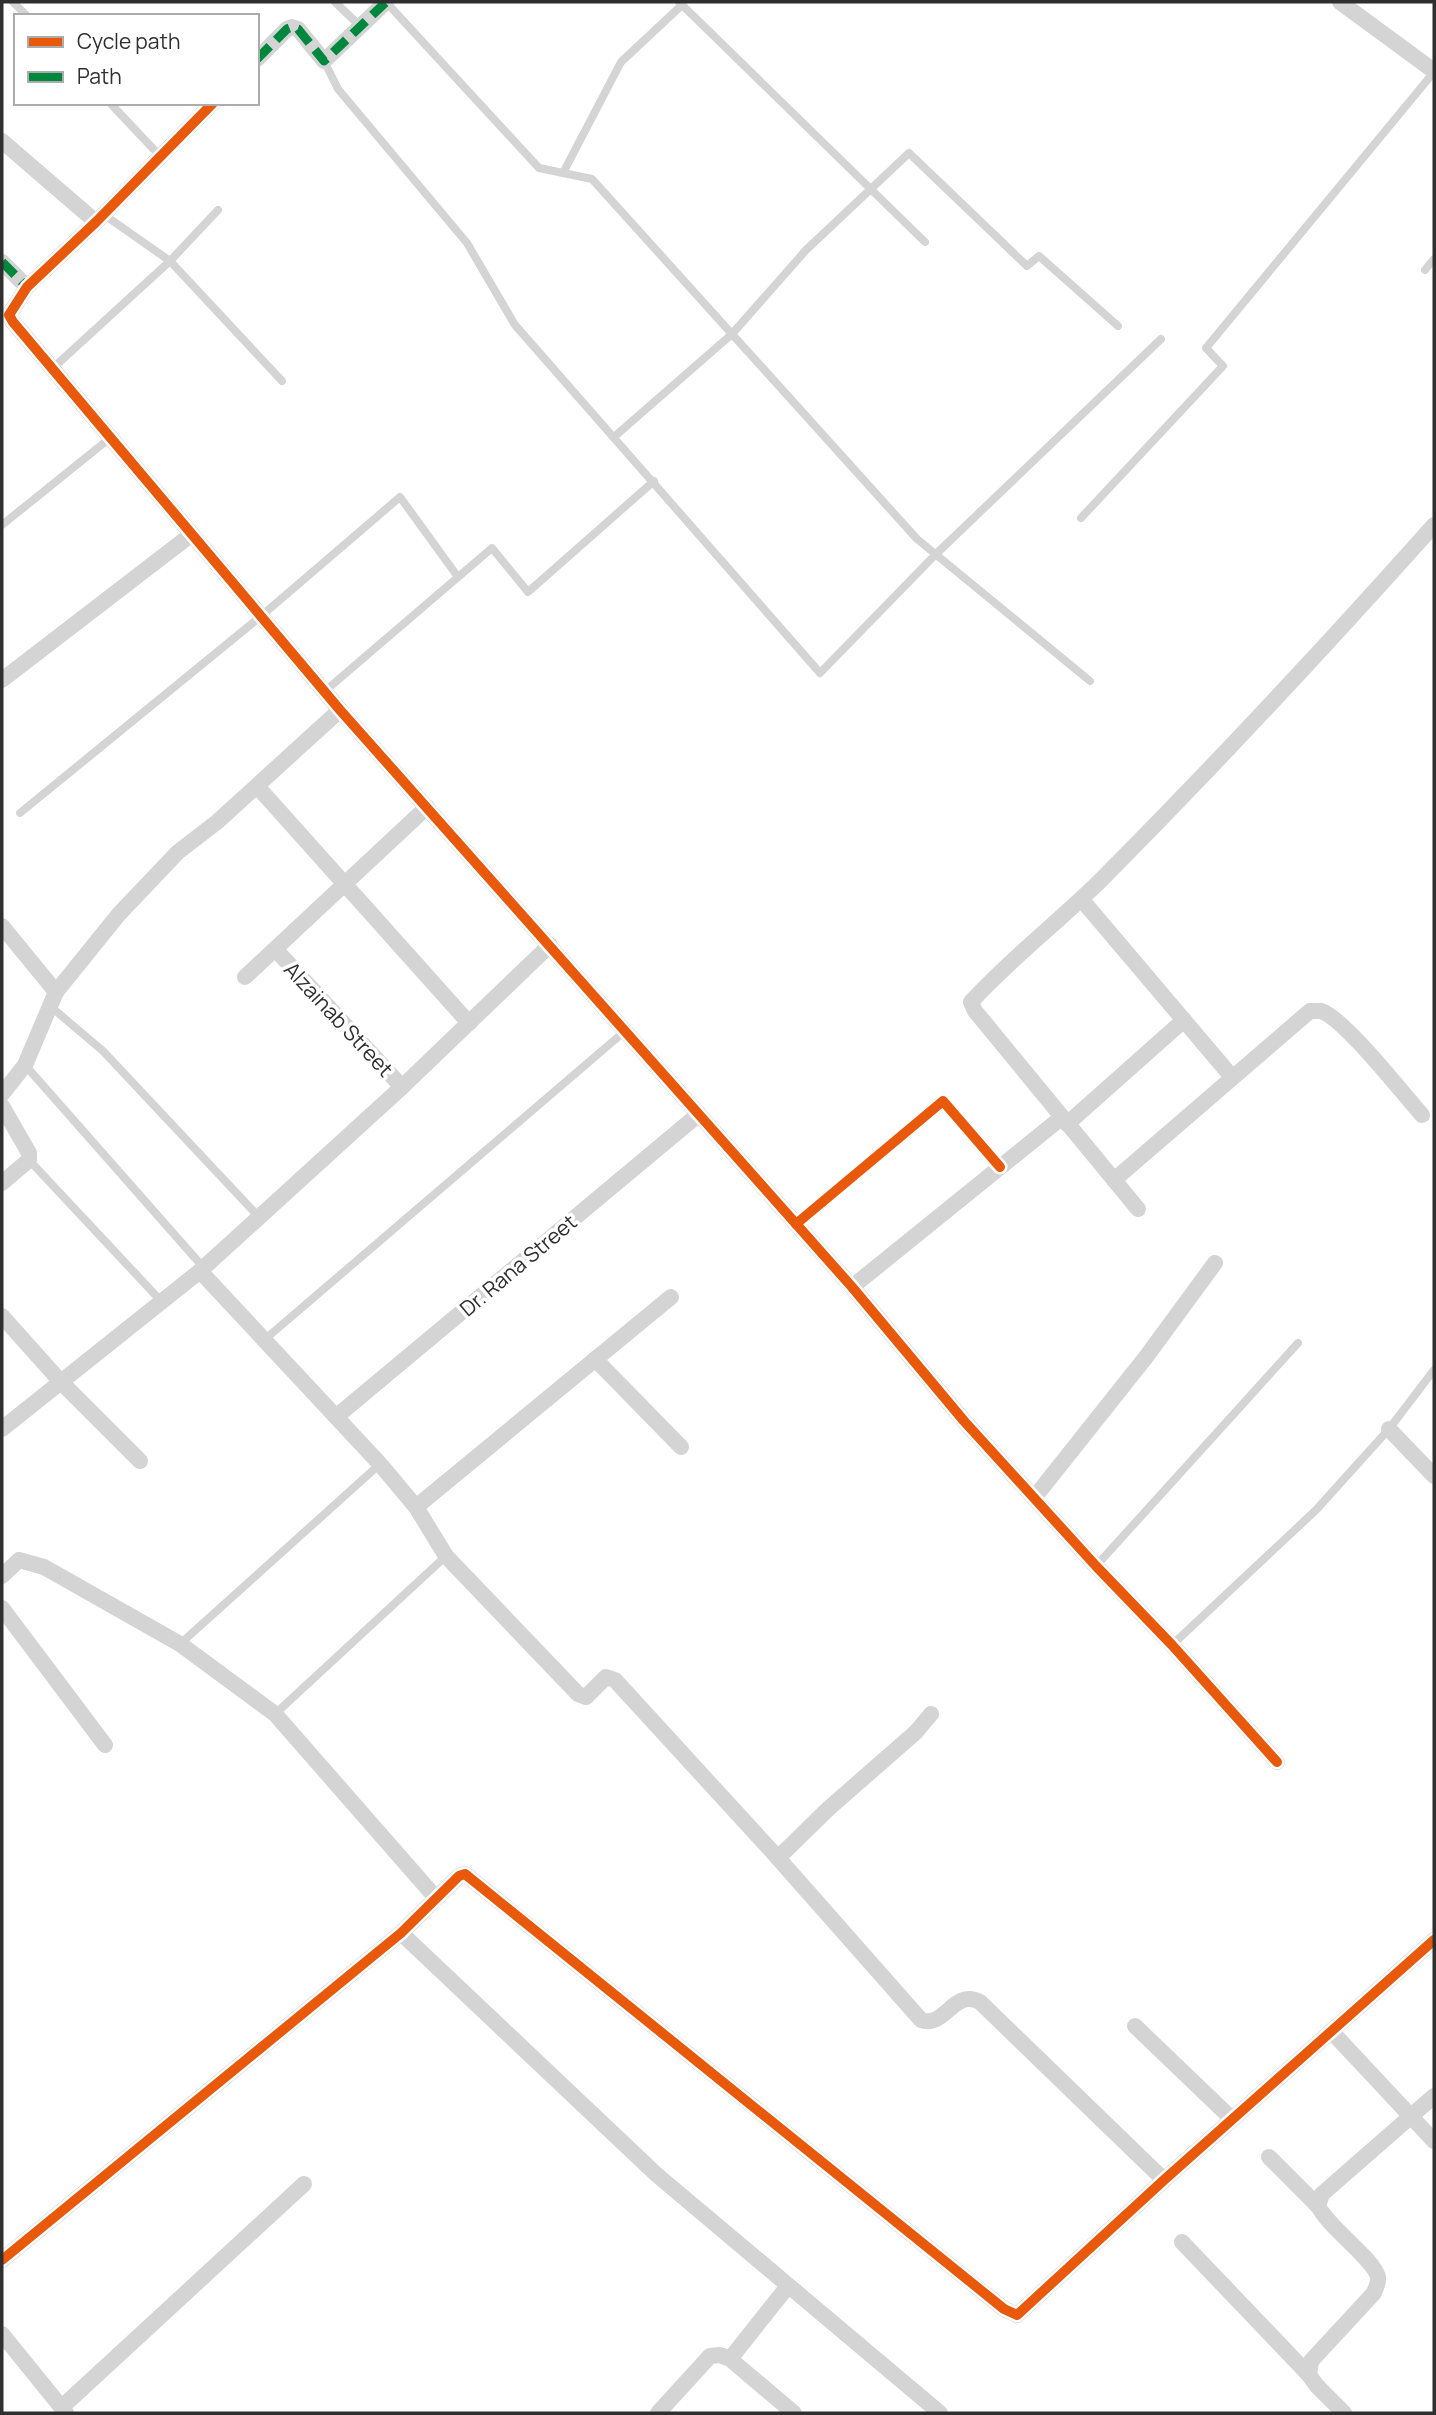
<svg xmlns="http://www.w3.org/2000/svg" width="1436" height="2415" font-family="Manrope,sans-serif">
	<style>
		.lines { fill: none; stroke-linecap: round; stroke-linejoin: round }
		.service { stroke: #d4d4d4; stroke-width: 8 }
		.minor { stroke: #d4d4d4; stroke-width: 16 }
		.quiet { stroke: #00873e; stroke-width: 9; stroke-dasharray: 18 9; stroke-linecap: butt }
		.cycleway-casing { stroke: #fff; stroke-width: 15 }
		.cycleway { stroke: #e8590c; stroke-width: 10 }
		.labels { text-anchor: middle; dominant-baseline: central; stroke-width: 7; stroke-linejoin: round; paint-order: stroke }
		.street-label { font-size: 21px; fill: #2f2f2f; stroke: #fff }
	</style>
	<rect width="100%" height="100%" fill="#fff"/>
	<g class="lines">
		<g class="service">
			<polyline points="13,2 27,16"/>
			<polyline points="335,2 360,26"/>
			<polyline points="386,2 539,168 592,179 917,539 1090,681"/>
			<polyline points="679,2 925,242"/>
			<polyline points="324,61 338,89 467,243 515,325 820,673 936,554 1161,339"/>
			<polyline points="110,103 160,156"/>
			<polyline points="563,173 621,62 682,5"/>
			<polyline points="103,214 170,261 282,381"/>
			<polyline points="1425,270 1434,259"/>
			<polyline points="53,368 170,261 218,210"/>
			<polyline points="614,437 732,334 806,250 909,153 1027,266 1039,256 1118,326"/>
			<polyline points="1081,518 1223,366 1206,348 1434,72"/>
			<polyline points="2,525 110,438"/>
			<polyline points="325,691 492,548 528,592 654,481"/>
			<polyline points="20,813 260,617 400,497 458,577"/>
			<polyline points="50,1006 103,1051 259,1217"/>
			<polyline points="25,1065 203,1267"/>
			<polyline points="29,1160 161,1301"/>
			<polyline points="263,1341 625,1031"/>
			<polyline points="1096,1566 1298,1343"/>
			<polyline points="180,1644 380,1464"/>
			<polyline points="1172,1645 1316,1510 1389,1429 1434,1370"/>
			<polyline points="275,1714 446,1556"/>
		</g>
		<g class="minor">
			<polyline points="1340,2 1434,71"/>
			<polyline points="257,59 287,29 292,27 298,29 324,61 386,2"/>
			<polyline points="213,103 96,222 27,287 9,315 13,322 340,710 852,1287 964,1421 1096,1566 1172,1645 1277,1762"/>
			<polyline points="2,141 96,222"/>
			<polyline points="2,262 27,287"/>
			<polyline points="2,680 192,534"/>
			<polyline points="257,786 469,1023"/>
			<polyline points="1082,900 1232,1077"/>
			<polyline points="2,926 56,992"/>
			<polyline points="276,950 402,1087"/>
			<polyline points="245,977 427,807"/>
			<polyline points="2,1094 25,1065 56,992 119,914 178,852 217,822 340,710"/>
			<polyline points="2,1106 29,1153 29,1160 2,1183"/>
			<polyline points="1067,1124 1184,1020"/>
			<path d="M 1114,1180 L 1310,1011 C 1312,1011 1320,1011 1321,1011 C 1344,1018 1403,1094 1422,1115"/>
			<path d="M 1138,1209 L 975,1011 L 971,1002 C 1012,957 1061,920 1103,878 C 1217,763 1327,645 1434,525"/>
			<path d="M 200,1271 L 380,1464 L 416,1507 L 446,1556 L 578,1694 L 586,1697 L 606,1677 L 615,1680 L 778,1858 L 921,2020 C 945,2029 953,1988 980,2002 L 1164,2180"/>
			<polyline points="852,1287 1061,1118"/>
			<polyline points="2,1316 61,1382 140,1461"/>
			<polyline points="595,1359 681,1447"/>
			<polyline points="337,1416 699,1114"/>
			<polyline points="2,1429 200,1271 402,1087 550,945"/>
			<polyline points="1389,1429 1434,1476"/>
			<polyline points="1034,1498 1146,1357 1215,1263"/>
			<polyline points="416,1507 671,1297"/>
			<polyline points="2,1576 19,1560 44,1567 180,1644 275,1714 436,1898"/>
			<polyline points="2,1608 105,1745"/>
			<polyline points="778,1858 828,1809 916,1732 931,1714"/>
			<polyline points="401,1933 657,2175 940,2413"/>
			<polyline points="1135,2026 1232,2119"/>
			<polyline points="1331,2031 1434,2141"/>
			<polyline points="1269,2157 1318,2206"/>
			<polyline points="1182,2242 1309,2375"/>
			<polyline points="2,2260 401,1933 459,1876 465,1874 1004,2309 1017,2315 1164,2180 1434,1940"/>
			<polyline points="2,2334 66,2413"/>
			<polyline points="730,2359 788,2286"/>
			<polyline points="62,2407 304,2184"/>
			<polyline points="658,2413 710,2356 720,2355 730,2359 794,2413"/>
			<path d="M 1344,2413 L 1317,2386 L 1309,2375 L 1311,2361 L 1374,2293 C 1376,2287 1379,2282 1378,2277 C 1374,2259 1329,2228 1318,2206 L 1322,2194 L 1434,2096"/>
		</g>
		<g class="quiet">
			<polyline points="257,59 287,29 292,27 298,29 324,61 386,2"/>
			<polyline points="2,262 27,287"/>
		</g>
		<defs>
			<g id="cycleway">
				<polyline points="213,103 96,222 27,287 9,315 13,322 340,710 852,1287 964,1421 1096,1566 1172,1645 1277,1762"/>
				<polyline points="796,1224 943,1101 1000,1167"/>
				<polyline points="2,2260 401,1933 459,1876 465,1874 1004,2309 1017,2315 1164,2180 1434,1940"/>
			</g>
		</defs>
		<use href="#cycleway" class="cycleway-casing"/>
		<use href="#cycleway" class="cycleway"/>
	</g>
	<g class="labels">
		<g class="street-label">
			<text transform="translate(339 1019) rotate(47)">Alzainab Street</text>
			<text transform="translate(518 1265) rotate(-40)">Dr. Rana Street</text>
		</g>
	</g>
	<rect width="1436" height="2415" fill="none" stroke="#2f2f2f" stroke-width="7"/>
	<rect x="14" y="14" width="245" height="91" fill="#ffffff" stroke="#acacac" stroke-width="2"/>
	<rect x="28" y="37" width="35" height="10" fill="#e8590c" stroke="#acacac" stroke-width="2"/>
	<text x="77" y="49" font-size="21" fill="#2f2f2f">Cycle path</text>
	<rect x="28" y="72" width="35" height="10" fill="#00873e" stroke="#acacac" stroke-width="2"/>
	<text x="77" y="84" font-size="21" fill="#2f2f2f">Path</text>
</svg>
